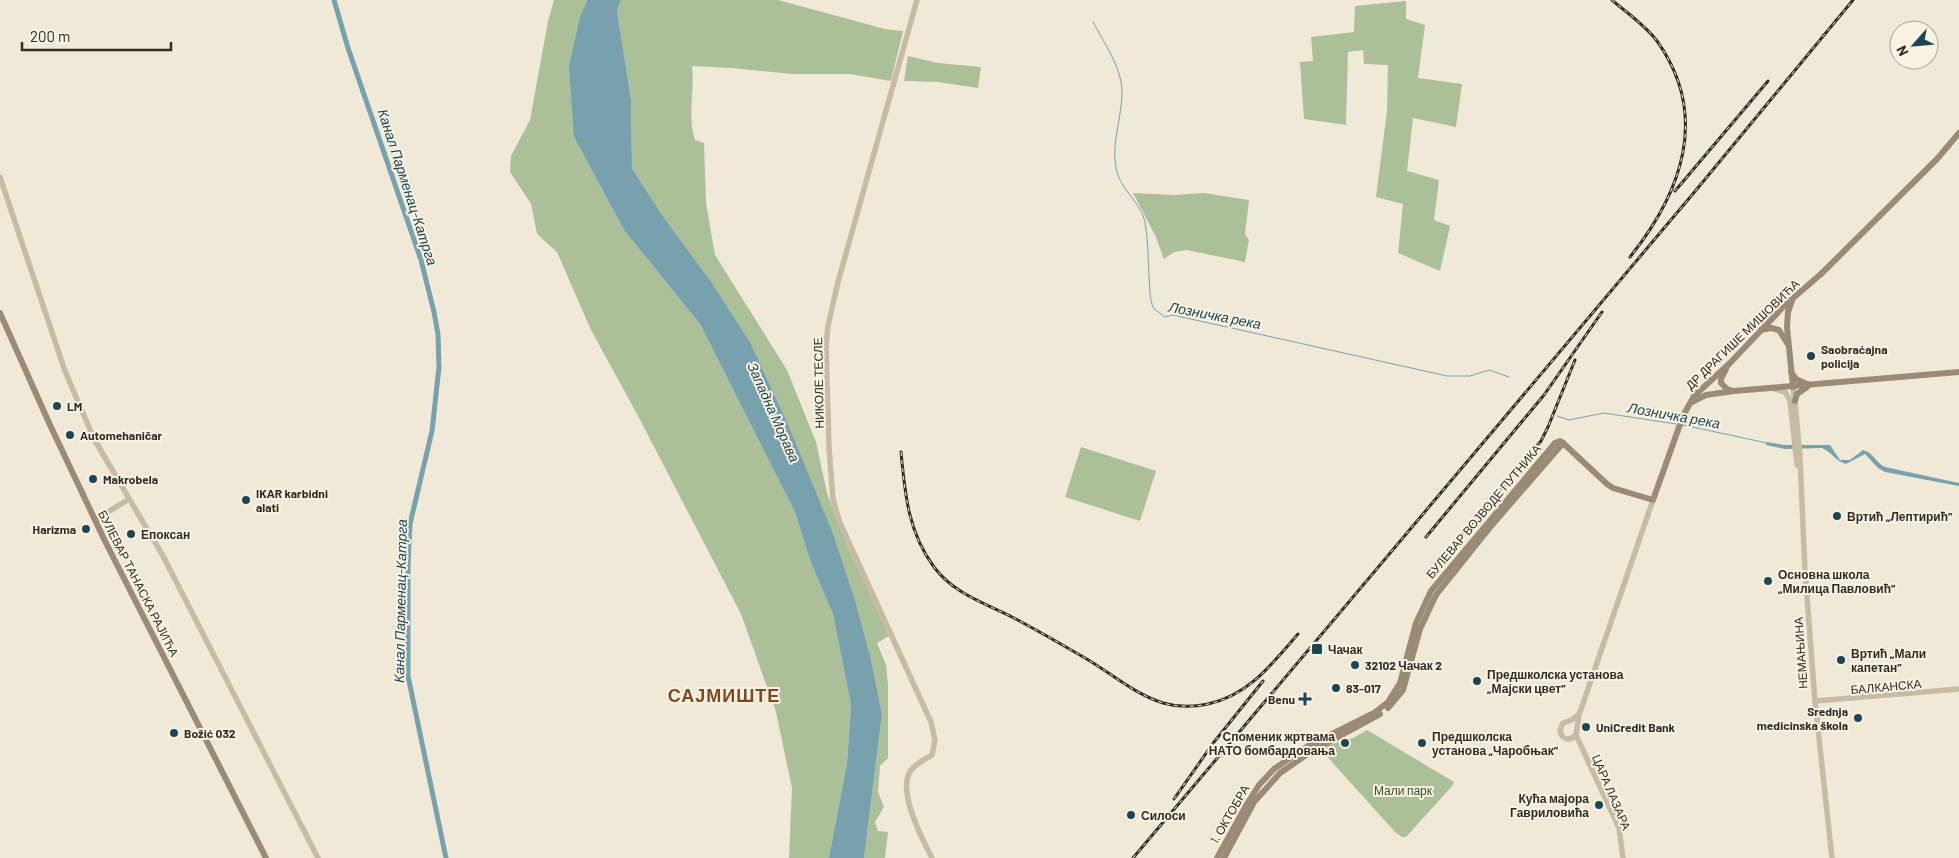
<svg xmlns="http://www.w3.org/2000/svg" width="1959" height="858" font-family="Barlow,sans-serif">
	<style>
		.green { fill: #abbf98 }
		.water { fill: #77a1ad }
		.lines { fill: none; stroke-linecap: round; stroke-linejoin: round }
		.stream { stroke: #77a1ad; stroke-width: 1 }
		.canal { stroke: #77a1ad; stroke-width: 5 }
		.tertiary { stroke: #c8bba4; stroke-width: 5.5 }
		.secondary { stroke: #9b8a75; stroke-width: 6 }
		.rail-casing { stroke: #332c25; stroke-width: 3 }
		.rail { stroke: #f8f2e3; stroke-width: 1; stroke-dasharray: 4; stroke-linecap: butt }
		.poi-dot { fill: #1c4654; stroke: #f8f2e3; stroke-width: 2 }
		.labels { text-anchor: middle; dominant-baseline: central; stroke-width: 4; stroke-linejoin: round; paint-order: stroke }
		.street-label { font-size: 12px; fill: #332c25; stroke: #f8f2e3 }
		.poi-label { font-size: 12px; font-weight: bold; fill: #332c25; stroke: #f8f2e3; text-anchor: start }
		.park-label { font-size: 12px; fill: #3b512a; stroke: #f8f2e3 }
		.water-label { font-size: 14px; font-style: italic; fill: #1c4654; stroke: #f8f2e3 }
		.district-label { font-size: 18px; font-weight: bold; letter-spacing: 1px; fill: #814820; stroke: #f8f2e3 }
	</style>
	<rect width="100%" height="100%" fill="#f0e9d7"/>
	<g class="green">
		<polygon points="554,0 587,0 580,17 574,137 624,230 700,324 795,512 811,563 833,614 851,705 847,763 829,858 789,858 792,788 776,712 741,614 637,414 591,330 557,252 537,234 531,204 510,172 511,156 530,120 548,21"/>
		<path d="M 621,0 L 778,0 L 885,29 L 903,31 L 891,81 L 850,74 L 792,74 L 731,68 L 692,66 C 695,90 687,117 695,140 L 704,143 L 706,203 L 715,255 L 787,370 L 816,442 L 827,493 L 848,547 L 889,636 L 877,643 L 886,665 L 888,685 L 888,758 L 880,766 L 878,792 L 884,807 L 875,822 L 878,831 L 888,832 L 885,858 L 864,858 L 882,714 L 871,659 L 855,600 L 833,533 L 788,424 L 750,342 L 712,283 L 662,215 L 632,168 L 631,99 L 617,11 Z"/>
		<polygon points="1406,1 1406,19 1425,25 1418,78 1462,84 1456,127 1413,118 1407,171 1439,180 1434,220 1450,226 1440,271 1398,253 1403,204 1376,197 1387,111 1388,65 1364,64 1363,50 1348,52 1346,125 1304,119 1300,62 1313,61 1311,37 1354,32 1355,6"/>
		<polygon points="908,56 938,63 981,67 978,88 938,82 904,81"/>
		<polygon points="1133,193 1174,195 1204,193 1249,200 1245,234 1249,240 1245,262 1187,250 1174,252 1164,259 1156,237"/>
		<polygon points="1081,447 1156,471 1140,521 1065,497"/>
		<polygon points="1367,730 1454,782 1453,785 1406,837 1402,837 1395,832 1323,752 1329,745 1353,738"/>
	</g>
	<g class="water">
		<polygon points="587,0 621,0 617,11 631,99 632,168 662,215 712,283 750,342 788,424 833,533 855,600 871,659 882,714 864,858 829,858 847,763 851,705 833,614 811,563 795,512 700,324 624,230 574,137 569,66 580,17"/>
		<path d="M 1767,442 L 1784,445 L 1830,445 L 1840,460 L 1850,460 L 1863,450 C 1873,452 1876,463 1885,467 L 1959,483 L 1959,486 L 1885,472 L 1878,468 L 1865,454 L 1846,464 C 1835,461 1832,452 1822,448 L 1785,449 L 1766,445 Z"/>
	</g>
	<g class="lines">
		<g class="stream">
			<path d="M 1093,22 C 1104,43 1122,68 1122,92 C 1122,118 1111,143 1116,168 C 1119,189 1141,202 1145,222 C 1148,239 1148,258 1149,276 C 1150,287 1149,300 1154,309 L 1165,317 L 1173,315 L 1447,376 L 1470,376 L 1489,370 L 1509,377"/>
			<polyline points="1557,416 1569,420 1604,413 1676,424"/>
			<polyline points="1683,425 1767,443"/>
		</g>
		<polyline class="canal" points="334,0 348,48 421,260 434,312 438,334 439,367 432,431 410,524 408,564 408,676 446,858"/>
		<g class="tertiary">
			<path d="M 917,0 L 838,282 L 828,326 L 826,346 L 829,448 L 833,499 L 840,523 L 931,722 L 935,740 L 932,755 C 926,759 917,763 912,769 C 895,788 922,839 932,858"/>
			<polyline points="0,177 65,371 94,439 163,556 318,858"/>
			<polyline points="1793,387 1795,401 1800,457 1805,571 1815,701 1832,858"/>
			<polyline points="1775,389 1785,392 1790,400 1797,465"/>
			<polyline points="95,520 129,499"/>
			<polyline points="1815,701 1959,689"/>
			<polyline points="1576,735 1579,715 1653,500"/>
			<polyline points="1576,735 1619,828 1623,858"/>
			<path d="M 1576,735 C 1569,742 1561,739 1560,730 L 1563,723 L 1572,720 L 1578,715"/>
		</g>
		<g class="secondary">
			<polyline points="1793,298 1788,312 1787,327 1793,387"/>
			<polyline points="0,313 50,425 105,541 266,858"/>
			<polyline points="1761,330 1771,328 1779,330 1787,343"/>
			<polyline points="1726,369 1721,379 1721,383 1727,389 1733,391"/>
			<polyline points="1791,372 1796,379 1809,385"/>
			<polyline points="1795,401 1797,394 1807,387"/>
			<polyline points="1692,402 1706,395 1734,391 1959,372"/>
			<polyline points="1563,443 1607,484 1613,488 1653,500 1683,416 1694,396 1730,363 1785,305 1821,274 1937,159 1959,133"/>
			<polyline points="1388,708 1403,690 1420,629 1436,595 1492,525 1563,443"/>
			<polyline points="1217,858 1247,804 1259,785 1274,769 1308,746 1374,713 1388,702 1400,683 1416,623 1431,591 1555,443 1560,441 1563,443"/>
			<polyline points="1224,858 1254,802 1280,773 1312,751 1380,714"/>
		</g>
		<defs>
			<g id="rail">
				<path d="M 1612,0 C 1627,13 1645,25 1657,41 C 1710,115 1682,192 1630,257"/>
				<polyline points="1675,191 1768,81"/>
				<path d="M 901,452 C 905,494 908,532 934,567 C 953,593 984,603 1012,617 C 1037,630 1061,644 1085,658 C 1111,673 1134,694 1163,703 C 1177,707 1194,707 1208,704 C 1249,695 1272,664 1298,634"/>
				<polyline points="1426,537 1544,395 1602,312"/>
				<polyline points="1439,562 1541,441 1548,427 1575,360"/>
				<polyline points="1174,799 1214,742 1263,681"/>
				<polyline points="1133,858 1697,189 1853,0"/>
			</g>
		</defs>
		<use href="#rail" class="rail-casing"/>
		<use href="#rail" class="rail"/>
	</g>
	<g class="poi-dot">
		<circle cx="1811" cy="356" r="5"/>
		<circle cx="57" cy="406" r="5"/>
		<circle cx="70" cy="435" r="5"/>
		<circle cx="93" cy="479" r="5"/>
		<circle cx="246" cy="500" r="5"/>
		<circle cx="1837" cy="516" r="5"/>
		<circle cx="86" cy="529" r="5"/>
		<circle cx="131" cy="534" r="5"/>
		<circle cx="1768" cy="581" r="5"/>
		<rect x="1311" y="643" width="12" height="12" rx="2.5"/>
		<circle cx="1841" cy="660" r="5"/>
		<circle cx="1355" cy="665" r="5"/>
		<circle cx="1477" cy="681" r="5"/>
		<circle cx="1336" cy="688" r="5"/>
		<path d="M1302.5 691.5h5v5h5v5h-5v5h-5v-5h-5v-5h5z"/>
		<circle cx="1858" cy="718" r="5"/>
		<circle cx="1586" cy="727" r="5"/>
		<circle cx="174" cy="733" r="5"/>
		<circle cx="1345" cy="743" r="5"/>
		<circle cx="1422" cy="743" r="5"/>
		<circle cx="1599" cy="805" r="5"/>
		<circle cx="1131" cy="815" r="5"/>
	</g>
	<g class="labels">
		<g class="street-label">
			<text transform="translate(1742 334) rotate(-44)">ДР ДРАГИШЕ МИШОВИЋА</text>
			<text transform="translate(818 383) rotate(-91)">НИКОЛЕ ТЕСЛЕ</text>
			<text transform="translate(1483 511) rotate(-50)">БУЛЕВАР ВОЈВОДЕ ПУТНИКА</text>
			<text transform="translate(139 583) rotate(63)">БУЛЕВАР ТАНАСКА РАЈИЋА</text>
			<text transform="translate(1800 653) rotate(-94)">НЕМАЊИНА</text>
			<text transform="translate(1886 686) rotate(-5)">БАЛКАНСКА</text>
			<text transform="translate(1612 792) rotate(67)">ЦАРА ЛАЗАРА</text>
			<text transform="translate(1229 814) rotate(-60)">1. ОКТОБРА</text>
		</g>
		<g class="poi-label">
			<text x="1821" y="349">Saobraćajna<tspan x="1821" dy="14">policija</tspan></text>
			<text x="67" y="406">LM</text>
			<text x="80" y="435">Automehaničar</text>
			<text x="103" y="479">Makrobela</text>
			<text x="256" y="493">IKAR karbidni<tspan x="256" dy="14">alati</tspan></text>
			<text x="1847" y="516">Вртић „Лептирић”</text>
			<text x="76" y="529" text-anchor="end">Harizma</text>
			<text x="141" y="534">Епоксан</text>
			<text x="1778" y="574">Основна школа<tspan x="1778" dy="14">„Милица Павловић”</tspan></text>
			<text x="1328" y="649">Чачак</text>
			<text x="1851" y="653">Вртић „Мали<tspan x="1851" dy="14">капетан”</tspan></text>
			<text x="1365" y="665">32102 Чачак 2</text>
			<text x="1487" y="674">Предшколска установа<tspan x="1487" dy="14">„Мајски цвет”</tspan></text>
			<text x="1346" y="688">83-017</text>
			<text x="1295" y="699" text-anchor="end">Benu</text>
			<text x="1848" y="711" text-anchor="end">Srednja<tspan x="1848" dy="14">medicinska škola</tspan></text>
			<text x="1596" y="727">UniCredit Bank</text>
			<text x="184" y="733">Božić 032</text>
			<text x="1335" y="736" text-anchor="end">Споменик жртвама<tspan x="1335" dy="14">НАТО бомбардовања</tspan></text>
			<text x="1432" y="736">Предшколска<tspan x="1432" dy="14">установа „Чаробњак”</tspan></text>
			<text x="1589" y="798" text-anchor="end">Кућа мајора<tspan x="1589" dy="14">Гавриловића</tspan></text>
			<text x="1141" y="815">Силоси</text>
		</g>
		<g class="park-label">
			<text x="1403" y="790">Мали парк</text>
		</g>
		<g class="water-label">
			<text transform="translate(408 187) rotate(72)">Канал Парменац-Катрга</text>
			<text transform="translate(1215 315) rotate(11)">Лозничка река</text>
			<text transform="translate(774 412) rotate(66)">Западна Морава</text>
			<text transform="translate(1674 415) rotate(10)">Лозничка река</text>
			<text transform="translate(400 601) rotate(-89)">Канал Парменац-Катрга</text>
		</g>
		<g class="district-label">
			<text x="724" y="695">САЈМИШТЕ</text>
		</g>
	</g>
	<g transform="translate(1914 45) rotate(243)"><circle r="24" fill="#f8f2e3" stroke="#a9a397"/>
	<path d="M0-4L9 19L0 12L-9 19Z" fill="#1c4654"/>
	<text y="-8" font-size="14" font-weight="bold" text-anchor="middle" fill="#332c25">N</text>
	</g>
	<path d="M22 42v8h149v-8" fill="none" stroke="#332c25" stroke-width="2.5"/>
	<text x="30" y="42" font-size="15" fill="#332c25" stroke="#f8f2e3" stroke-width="4" paint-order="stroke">200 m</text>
</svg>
